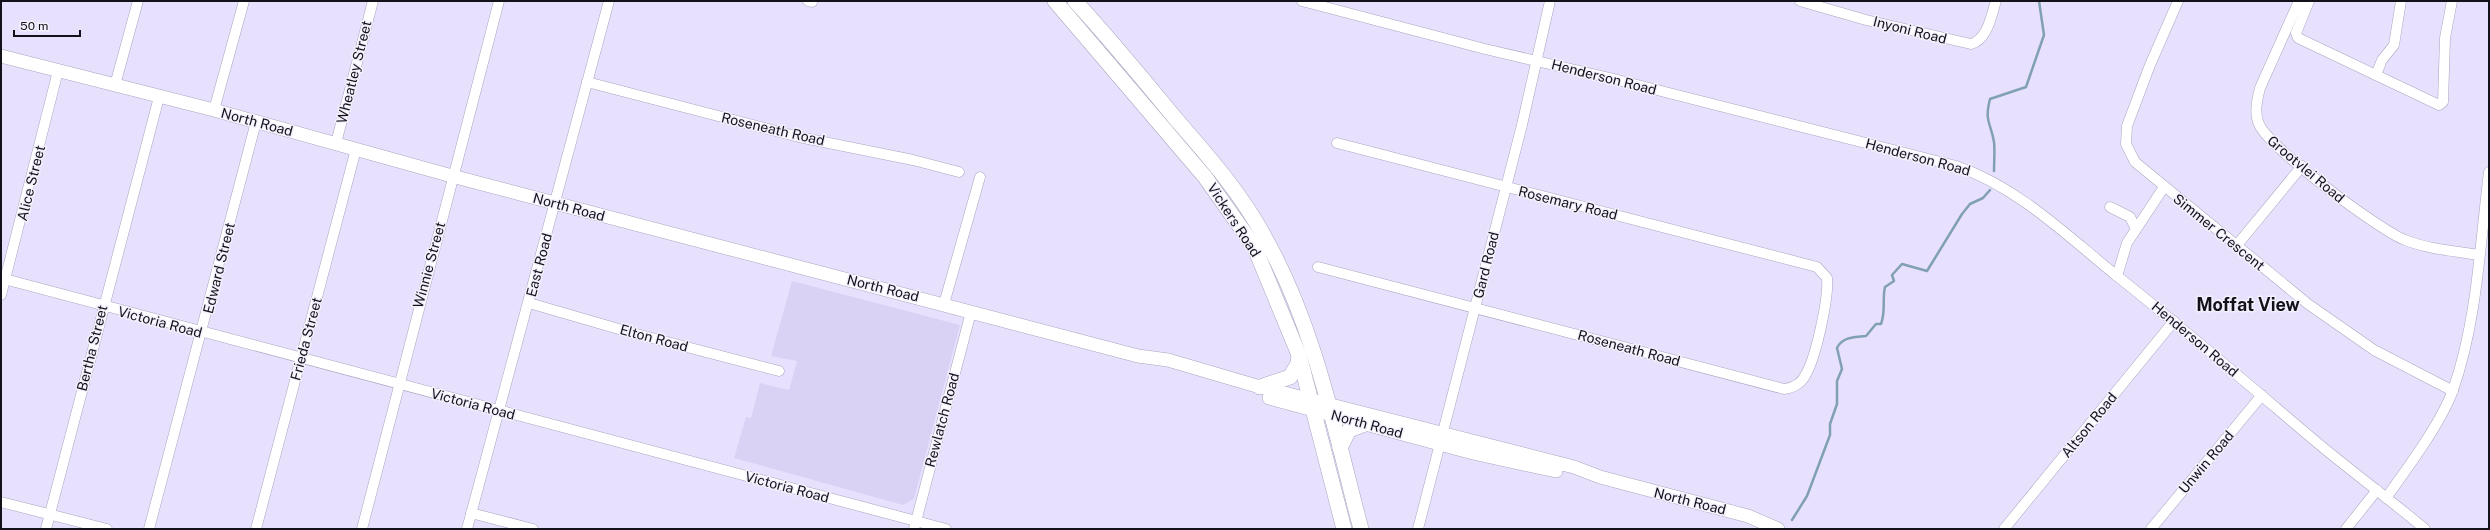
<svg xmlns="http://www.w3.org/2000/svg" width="2490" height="530" font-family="'Public Sans',sans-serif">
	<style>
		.built { fill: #dad2f5 }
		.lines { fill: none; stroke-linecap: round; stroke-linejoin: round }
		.stream { stroke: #81a0b3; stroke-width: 2.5 }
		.minor-casing { stroke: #aaa5bf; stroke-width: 11 }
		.tertiary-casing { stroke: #aaa5bf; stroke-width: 14 }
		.secondary-casing { stroke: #aaa5bf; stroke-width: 16 }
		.minor { stroke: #fff; stroke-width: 10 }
		.tertiary { stroke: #fff; stroke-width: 13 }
		.secondary { stroke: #fff; stroke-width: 15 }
		.labels { text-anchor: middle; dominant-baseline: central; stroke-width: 3; stroke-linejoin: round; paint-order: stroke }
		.street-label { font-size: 14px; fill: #13111a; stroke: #f4f1fd }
		.district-label { font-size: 18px; font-weight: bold; fill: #13111a; stroke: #f4f1fd }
	</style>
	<rect width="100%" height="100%" fill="#e7e1fe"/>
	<polygon class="built" points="792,281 960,325 914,499 903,505 734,458 746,417 751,418 760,383 789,390 797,361 771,356"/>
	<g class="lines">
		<g class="stream">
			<path d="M 1994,171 C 1994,161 1995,151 1994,142 C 1991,122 1984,123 1990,99 L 2026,87 L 2044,35 L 2039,1"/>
			<path d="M 1792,520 L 1807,496 L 1830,435 L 1830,424 L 1837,404 L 1837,381 L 1842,369 L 1837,348 C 1842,337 1854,337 1866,336 L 1876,324 L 1881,324 C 1886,311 1882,299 1885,287 L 1894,281 L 1892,275 L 1902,264 L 1927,271 L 1962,214 L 1970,204 L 1983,198 L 1990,190"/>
		</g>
		<defs>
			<g id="minor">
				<polyline points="808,1 812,2"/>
				<path d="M 1302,1 L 1485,49 L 1610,78 L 1956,166 C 2018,187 2066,235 2117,276 C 2184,329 2249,385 2314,440 C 2351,471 2389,499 2425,529"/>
				<path d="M 1800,1 L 1866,20 L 1971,44 C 1988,39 1991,16 1996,1"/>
				<polyline points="2178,1 2150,65 2127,126 2126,144 2135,162 2308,304 2374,350 2453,391"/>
				<path d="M 2299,1 L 2260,88 C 2257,100 2254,113 2259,124 C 2267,146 2380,231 2405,240 C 2428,249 2454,251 2479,255"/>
				<polyline points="2309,1 2296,33 2298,38 2439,105 2443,102 2445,38 2452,1"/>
				<polyline points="2376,75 2382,60 2394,45 2401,1"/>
				<polyline points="587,82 799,137 913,160 959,172"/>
				<polyline points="115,85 138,1"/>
				<polyline points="214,110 244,1"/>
				<polyline points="336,143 373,1"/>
				<polyline points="2110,207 2130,217 2136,229"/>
				<polyline points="2237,245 2302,166"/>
				<path d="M 1318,267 L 1784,389 C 1793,388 1802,383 1806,374 C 1816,357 1829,297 1827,278 L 1817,267 L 1337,143"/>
				<polyline points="2117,276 2127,243 2164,187"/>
				<polyline points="1,278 946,529"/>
				<polyline points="1,295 58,71"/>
				<polyline points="529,303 629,332 779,371"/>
				<polyline points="944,304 980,177"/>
				<path d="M 2386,498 C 2407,469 2441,423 2453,390 C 2477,322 2480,244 2489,172"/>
				<polyline points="1,502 107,529"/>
				<polyline points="471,513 533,529"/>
				<polyline points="46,529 159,97"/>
				<polyline points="149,529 256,122"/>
				<polyline points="256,529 356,149"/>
				<polyline points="362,529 499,1"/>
				<polyline points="467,529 609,1"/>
				<polyline points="914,529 971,312"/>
				<polyline points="1418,529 1522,125 1550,1"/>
				<polyline points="2004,529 2174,321"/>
				<polyline points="2151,529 2262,395"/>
				<polyline points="2346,529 2377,490"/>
			</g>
			<g id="tertiary">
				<polyline points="1,56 214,110 452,176 1138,356 1168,360 1260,387 1574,467 1600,477 1748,516 1778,529"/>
				<polyline points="1269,398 1473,453 1556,471"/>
			</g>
			<g id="secondary">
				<polyline points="1055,1 1205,177 1254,246 1299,355 1344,529"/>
				<path d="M 1075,1 C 1110,39 1142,78 1175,118 C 1208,156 1241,193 1265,238 C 1315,327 1335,431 1361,529"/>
				<polyline points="1260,387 1290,377 1298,364 1299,355"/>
				<polyline points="1340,448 1349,430 1365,424"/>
			</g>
		</defs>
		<use href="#minor" class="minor-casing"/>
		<use href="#tertiary" class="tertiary-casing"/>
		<use href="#secondary" class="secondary-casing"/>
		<use href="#minor" class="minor"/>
		<use href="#tertiary" class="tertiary"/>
		<use href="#secondary" class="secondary"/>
	</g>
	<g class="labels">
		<g class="street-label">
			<text transform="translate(1910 30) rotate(14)">Inyoni Road</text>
			<text transform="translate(354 72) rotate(-76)">Wheatley Street</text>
			<text transform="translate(1604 77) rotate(14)">Henderson Road</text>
			<text transform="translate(257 122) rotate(15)">North Road</text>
			<text transform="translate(773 129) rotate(13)">Roseneath Road</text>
			<text transform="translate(1918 157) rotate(15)">Henderson Road</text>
			<text transform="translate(2306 169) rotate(40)">Grootvlei Road</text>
			<text transform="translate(31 183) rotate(-76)">Alice Street</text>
			<text transform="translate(1568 203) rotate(14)">Rosemary Road</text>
			<text transform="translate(569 207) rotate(15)">North Road</text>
			<text transform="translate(1234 220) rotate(57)">Vickers Road</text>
			<text transform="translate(2219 232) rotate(39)">Simmer Crescent</text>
			<text transform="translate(429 265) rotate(-75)">Winnie Street</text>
			<text transform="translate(539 265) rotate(-75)">East Road</text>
			<text transform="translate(1486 265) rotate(-76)">Gard Road</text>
			<text transform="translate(219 268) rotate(-76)">Edward Street</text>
			<text transform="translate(883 288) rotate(14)">North Road</text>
			<text transform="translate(160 322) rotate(15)">Victoria Road</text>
			<text transform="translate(654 338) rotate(15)">Elton Road</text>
			<text transform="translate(306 339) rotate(-75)">Frieda Street</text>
			<text transform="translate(2195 339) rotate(40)">Henderson Road</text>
			<text transform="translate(92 348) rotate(-76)">Bertha Street</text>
			<text transform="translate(1629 348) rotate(15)">Roseneath Road</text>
			<text transform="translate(473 404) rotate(15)">Victoria Road</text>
			<text transform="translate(942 420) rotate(-75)">Rewlatch Road</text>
			<text transform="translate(1367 424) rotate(15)">North Road</text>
			<text transform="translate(2089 425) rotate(-51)">Altson Road</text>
			<text transform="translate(2206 462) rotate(-50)">Unwin Road</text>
			<text transform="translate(787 487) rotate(15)">Victoria Road</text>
			<text transform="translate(1690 501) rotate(14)">North Road</text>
		</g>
		<g class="district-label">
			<text x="2248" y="304">Moffat View</text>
		</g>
	</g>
	<rect width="2490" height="530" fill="none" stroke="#13111a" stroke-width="4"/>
	<path d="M14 30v6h66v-6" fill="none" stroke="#13111a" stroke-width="2"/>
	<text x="20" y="30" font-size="12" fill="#13111a" stroke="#f4f1fd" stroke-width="3" paint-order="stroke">50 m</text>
</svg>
